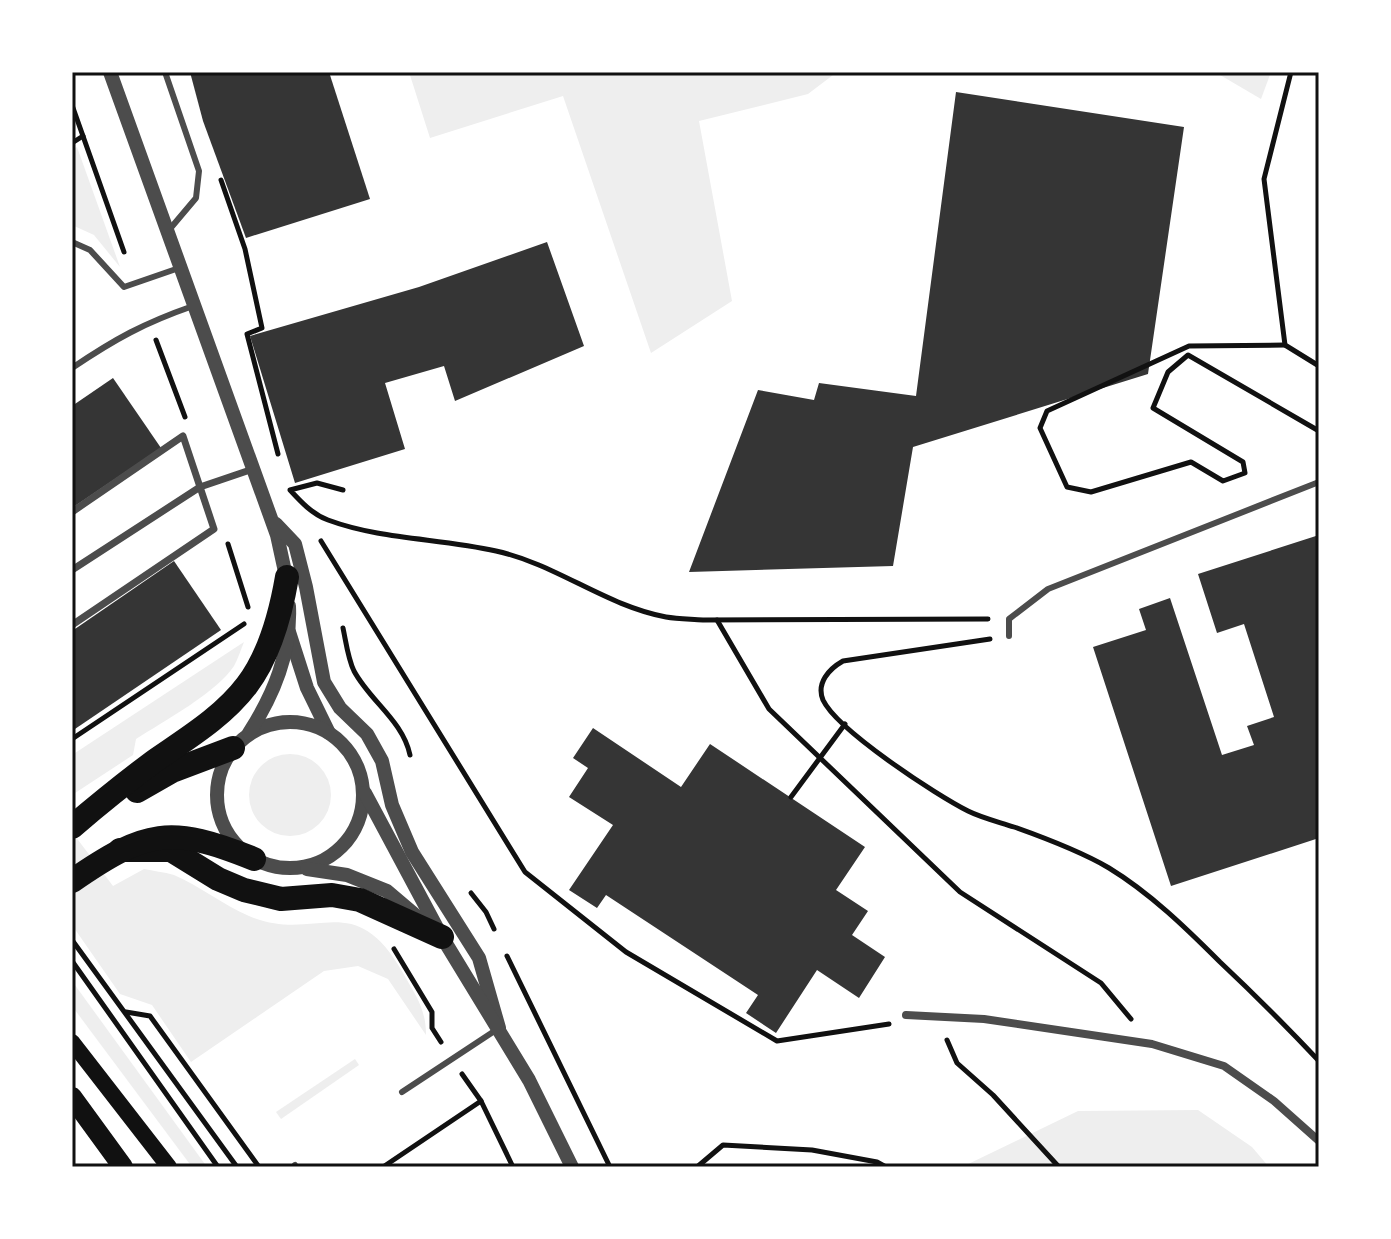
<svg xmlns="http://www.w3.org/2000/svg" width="1391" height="1239" font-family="'Noto Serif',serif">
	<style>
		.green { fill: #eee }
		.building { fill: #353535 }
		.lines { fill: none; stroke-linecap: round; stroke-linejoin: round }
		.path { stroke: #111; stroke-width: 5 }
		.service { stroke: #4c4c4c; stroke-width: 6 }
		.pedestrian { stroke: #4c4c4c; stroke-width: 7 }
		.minor { stroke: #4c4c4c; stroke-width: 8 }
		.tertiary { stroke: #4c4c4c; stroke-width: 14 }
		.secondary { stroke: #111; stroke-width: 16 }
		.primary { stroke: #111; stroke-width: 20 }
		.motorway { stroke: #111; stroke-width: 24 }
		.neatline { fill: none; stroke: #111; stroke-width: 3 }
	</style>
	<rect width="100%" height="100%" fill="#fff"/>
	<g class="green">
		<polygon points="409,72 837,72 808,94 699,121 732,301 651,353 563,96 430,138"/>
		<polygon points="1215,72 1271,72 1261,99"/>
		<polygon points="77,147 120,267 94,235 72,225 72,150"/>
		<path d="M 244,642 C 241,649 238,659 234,666 C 216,693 164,721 136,739 L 133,755 L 72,795 L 72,755 Z"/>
		<circle cx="290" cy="795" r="41"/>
		<path d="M 72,832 L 113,886 L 144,869 C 153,871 164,872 174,875 C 200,886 223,905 249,916 C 316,945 353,885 403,973 C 416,996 426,1009 426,1035 L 388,979 L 358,966 L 324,971 L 191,1062 L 152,1005 L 120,994 L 72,925 Z"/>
		<polygon points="72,981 207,1167 192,1167 72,1006"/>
		<polygon points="355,1059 359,1065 281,1119 276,1112"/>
		<polygon points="1198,1110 1252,1147 1269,1167 962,1167 1078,1111"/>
	</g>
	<g class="building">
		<polygon points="190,72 329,72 370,199 246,238 203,121"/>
		<polygon points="956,92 1184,127 1148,374 913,447 893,566 689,572 758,390 814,400 819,383 916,396"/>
		<polygon points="547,242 584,346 455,401 444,366 385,383 405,449 295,483 250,336 419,287"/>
		<polygon points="113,378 161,448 72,508 72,406"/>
		<polygon points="1319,535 1319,838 1171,886 1093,647 1146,630 1139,609 1170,598 1222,755 1254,745 1247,726 1274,717 1244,624 1217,633 1198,574"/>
		<polygon points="174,561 221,630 72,731 72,631"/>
		<polygon points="593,728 681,787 710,744 865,847 836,890 868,911 852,935 885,957 859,998 817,970 776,1033 746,1013 758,995 606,895 597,908 569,890 613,825 569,797 588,768 573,758"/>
	</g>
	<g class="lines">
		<g class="path">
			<polyline points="1291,72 1264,179 1285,345 1319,366"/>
			<polyline points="72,105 124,252"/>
			<polyline points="72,143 83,136"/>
			<polyline points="221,180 245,249 262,328 247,334 278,454"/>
			<polyline points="156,340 185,417"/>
			<polyline points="1285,345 1189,346 1047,411 1040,428 1067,487 1091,492 1191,462 1223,481 1245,473 1243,462 1153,408 1168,372 1188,355 1319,431"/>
			<path d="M 343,490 L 317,483 L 290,490 C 301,502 312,514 328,520 C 382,540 440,538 496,551 C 556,564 606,606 666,617 C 678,619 691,619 703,620 L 988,619"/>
			<polyline points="321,541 525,872 626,952 777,1041 889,1024"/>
			<polyline points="228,544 248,607"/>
			<polyline points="717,620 769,709 960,892 1101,983 1131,1019"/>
			<path d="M 343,628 C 346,642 348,659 354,671 C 370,701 403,721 410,755"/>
			<path d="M 990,639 L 843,661 C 829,669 816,683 823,700 C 837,730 936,795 968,811 C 982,818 999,822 1014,827 C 1045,838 1080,851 1109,868 C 1150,893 1186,928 1220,962 C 1254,994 1287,1027 1319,1061"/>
			<polyline points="72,739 244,624"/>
			<polyline points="791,797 845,724"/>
			<polyline points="471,893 486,912 494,929"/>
			<polyline points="72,940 237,1167"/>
			<polyline points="394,949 432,1012 432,1028 441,1042"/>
			<polyline points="507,956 610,1167"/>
			<polyline points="72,961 218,1167"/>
			<polyline points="126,1012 150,1016 259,1167"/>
			<polyline points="947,1040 957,1063 993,1095 1059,1167"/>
			<polyline points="462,1074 481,1101 513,1167"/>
			<polyline points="383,1167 481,1101"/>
			<polyline points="697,1167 723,1145 812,1150 877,1162 886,1167"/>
		</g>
		<g class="service">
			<polyline points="165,72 199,171 196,198 169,230"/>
			<polyline points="72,242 90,250 124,287 179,268"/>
			<path d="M 72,368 C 115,339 144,323 193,306"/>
			<polyline points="1009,636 1009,619 1048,589 1319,482"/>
			<polyline points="402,1092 496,1030"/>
			<polyline points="295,1165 296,1167"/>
		</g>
		<g class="pedestrian">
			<polyline points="72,512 183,436 214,529 72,625"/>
			<polyline points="72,570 200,487 253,469"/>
		</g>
		<polyline class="minor" points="906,1015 984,1019 1152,1044 1224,1066 1274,1101 1319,1141"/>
		<g class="tertiary">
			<polyline points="110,72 277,535 287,581"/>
			<polyline points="276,524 295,544 306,587 324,682 340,708 367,734 382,761 392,805 412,852 479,958 499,1028"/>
			<polyline points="289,632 307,688 329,733"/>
			<circle cx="290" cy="795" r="73"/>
			<path d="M 249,733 C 274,694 291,653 289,606"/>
			<polyline points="365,793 442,937 529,1080 572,1167"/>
			<polyline points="307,869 347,875 387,891 420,919"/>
		</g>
		<polyline class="secondary" points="72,1042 169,1167"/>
		<polyline class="primary" points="72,1097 123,1167"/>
		<g class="motorway">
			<polyline points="137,791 172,771 233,748"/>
			<path d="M 72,827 C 99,804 125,783 153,762 C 186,739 223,717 247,685 C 269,656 281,612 287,577"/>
			<polyline points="120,850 171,850 218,879 244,890 281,899 332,895 360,900 442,937"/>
			<path d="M 72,881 C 146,830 170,825 254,859"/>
		</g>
	</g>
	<rect width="1391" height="1239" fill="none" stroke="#ffffff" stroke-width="148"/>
	<rect x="74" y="74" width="1243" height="1091" class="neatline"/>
</svg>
